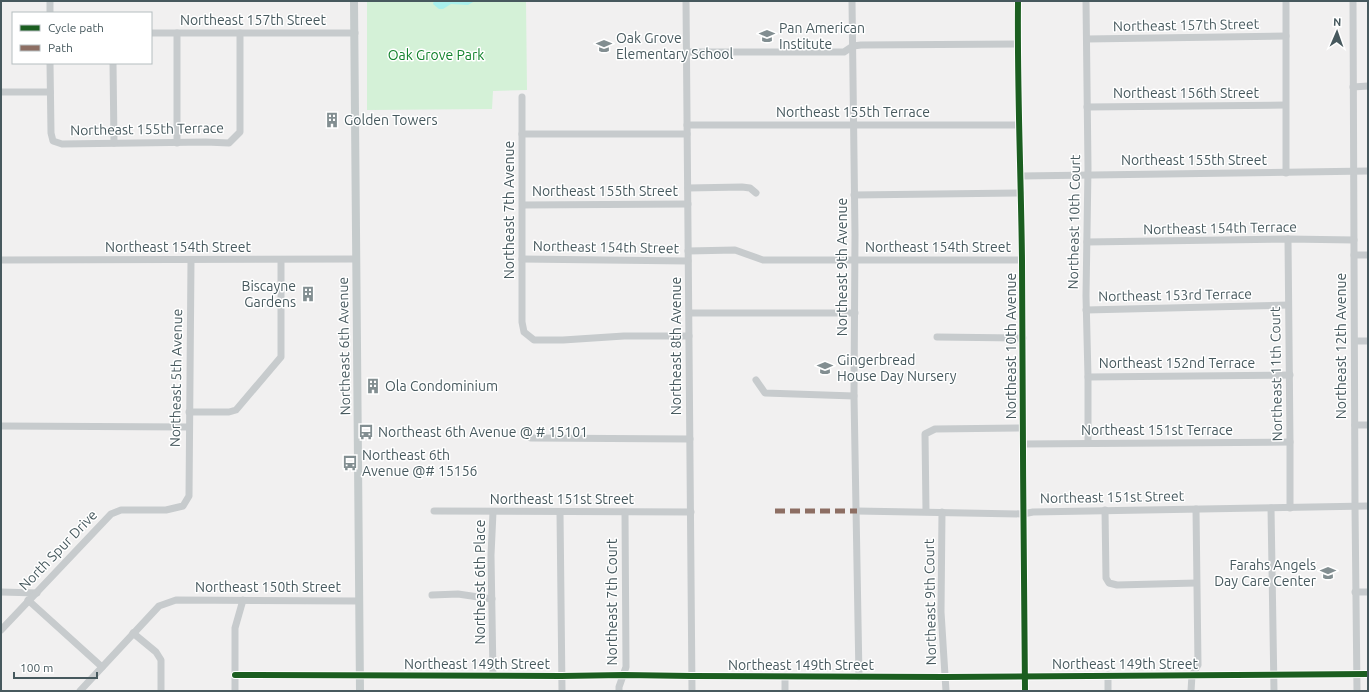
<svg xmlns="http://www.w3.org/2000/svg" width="1369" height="692" font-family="Ubuntu,sans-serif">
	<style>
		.green { fill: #d4f1d7 }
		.water { fill: #a8f0ec }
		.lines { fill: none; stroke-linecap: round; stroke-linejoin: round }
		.minor { stroke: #c7cbcd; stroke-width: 7 }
		.major { stroke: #c5cbcc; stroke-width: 8 }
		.quiet { stroke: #8d6e63; stroke-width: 5; stroke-dasharray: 10 5; stroke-linecap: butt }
		.cycleway-casing { stroke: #fff; stroke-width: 8 }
		.cycleway { stroke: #1b5e20; stroke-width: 6 }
		.labels { text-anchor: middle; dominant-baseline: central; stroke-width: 3; stroke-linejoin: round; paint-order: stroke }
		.street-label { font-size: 14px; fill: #47595e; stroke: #fff }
		.poi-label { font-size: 14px; fill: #47595e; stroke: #fff; text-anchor: start }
		.park-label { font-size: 14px; fill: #13832d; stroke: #fff }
	</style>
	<rect width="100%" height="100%" fill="#f1f0f0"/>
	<polygon class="green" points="367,1 526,1 527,90 493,91 492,109 367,110"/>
	<polygon class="water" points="434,1 475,1 468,5 451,4 443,9 439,9 433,4"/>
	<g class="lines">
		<g class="minor">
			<polyline points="50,1 50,13"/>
			<polyline points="686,1 692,691"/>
			<polyline points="852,1 855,235 854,396 859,677"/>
			<path d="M 1018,1 C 1017,88 1021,174 1022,261 C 1023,404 1023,548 1025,691"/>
			<polyline points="1086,1 1088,168 1086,296 1088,377 1088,443"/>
			<polyline points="1353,1 1355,507 1357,691"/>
			<polyline points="151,33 355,33"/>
			<polyline points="1087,39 1286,36"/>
			<polyline points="686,52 844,52 853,46 861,45 1018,44"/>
			<polyline points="50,63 51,133 53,141 62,144 206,142 229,143 240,132 240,33"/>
			<polyline points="113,63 114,143"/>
			<polyline points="1353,87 1368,86"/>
			<polyline points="1,92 50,92"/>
			<polyline points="522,97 522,322 524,332 534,340 563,340 624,336 689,336"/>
			<polyline points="1087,107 1285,105"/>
			<polyline points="687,125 1018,125"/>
			<polyline points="522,134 687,134"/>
			<polyline points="177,143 177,33"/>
			<polyline points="1286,173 1286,1"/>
			<polyline points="1021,176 1368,171"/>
			<polyline points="688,188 742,187 750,188 756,193"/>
			<polyline points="854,195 1021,193"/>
			<polyline points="523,205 688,204"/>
			<polyline points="1288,239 1290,442 1290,508"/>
			<polyline points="1087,242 1288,239 1354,240"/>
			<polyline points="688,251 735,250 763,260 1022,260"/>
			<polyline points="1354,255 1368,255"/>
			<polyline points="522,259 688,261"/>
			<polyline points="1,260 356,259"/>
			<polyline points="1086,310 1288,305"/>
			<polyline points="690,313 855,313"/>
			<polyline points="937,337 1023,338"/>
			<polyline points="1355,341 1368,341"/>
			<polyline points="1088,377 1290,375"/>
			<polyline points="756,380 765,393 854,396"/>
			<polyline points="189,412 229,412 236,410 281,357 281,260"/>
			<polyline points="1355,425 1368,425"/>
			<polyline points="1,426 189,427"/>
			<polyline points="531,438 690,439"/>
			<polyline points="1023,444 1290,442"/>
			<polyline points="1271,508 1274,691"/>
			<polyline points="1105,510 1106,578 1109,583 1117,585 1196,583"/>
			<polyline points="434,511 691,512"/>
			<polyline points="857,511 1023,514 1033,512 1368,506"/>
			<polyline points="926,511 925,434 935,429 1023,428"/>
			<polyline points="560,512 562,691"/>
			<polyline points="942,512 941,612 946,691"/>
			<polyline points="1,592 37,593"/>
			<polyline points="1355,592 1368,592"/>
			<polyline points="432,595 458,594 492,599"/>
			<polyline points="28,600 102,667"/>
			<polyline points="1,630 111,514 121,510 166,510 183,506 189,496 191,260"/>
			<polyline points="133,633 156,652 161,660 161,691"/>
			<polyline points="235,675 561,676 624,675 692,676 945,677 1368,674"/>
			<polyline points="493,676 491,555 493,512"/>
			<polyline points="785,676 785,691"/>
			<polyline points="80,691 159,606 176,600 359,601"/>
			<polyline points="235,691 235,628 243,600"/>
			<polyline points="619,691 619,687 626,667 625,512"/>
			<polyline points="1108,691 1108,675"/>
			<polyline points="1191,691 1192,675 1198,665 1196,509"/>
		</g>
		<polyline class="major" points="354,1 360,691"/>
		<polyline class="quiet" points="775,511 857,511"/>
		<defs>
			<g id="cycleway">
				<path d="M 1018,1 C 1017,88 1021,174 1022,261 C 1023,404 1023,548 1025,691"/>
				<polyline points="235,675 561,676 624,675 692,676 945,677 1368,674"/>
			</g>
		</defs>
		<use href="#cycleway" class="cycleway-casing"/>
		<use href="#cycleway" class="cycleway"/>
	</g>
	<defs>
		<symbol id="school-bare" viewBox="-9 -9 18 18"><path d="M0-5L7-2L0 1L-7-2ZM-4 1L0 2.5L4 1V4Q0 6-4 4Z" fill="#828e91" stroke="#fff" stroke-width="2.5" paint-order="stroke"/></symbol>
		<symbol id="building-bare" viewBox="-9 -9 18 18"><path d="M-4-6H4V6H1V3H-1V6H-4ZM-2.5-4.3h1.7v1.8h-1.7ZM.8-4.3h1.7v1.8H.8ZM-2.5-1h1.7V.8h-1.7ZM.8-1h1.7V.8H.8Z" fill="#828e91" stroke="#fff" stroke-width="2.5" paint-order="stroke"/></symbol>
		<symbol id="bus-bare" viewBox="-9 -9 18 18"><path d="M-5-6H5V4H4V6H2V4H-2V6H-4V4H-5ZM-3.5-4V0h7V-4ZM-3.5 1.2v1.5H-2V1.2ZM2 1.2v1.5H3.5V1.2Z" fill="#828e91" stroke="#fff" stroke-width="2.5" paint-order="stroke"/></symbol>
	</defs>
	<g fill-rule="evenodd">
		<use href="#school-bare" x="756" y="25" width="22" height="22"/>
		<use href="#school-bare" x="593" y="35" width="22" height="22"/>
		<use href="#building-bare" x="321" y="109" width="22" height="22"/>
		<use href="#building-bare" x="297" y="283" width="22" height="22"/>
		<use href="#school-bare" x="814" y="357" width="22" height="22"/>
		<use href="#building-bare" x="362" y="375" width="22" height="22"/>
		<use href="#bus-bare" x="355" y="421" width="22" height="22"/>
		<use href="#bus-bare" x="339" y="452" width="22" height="22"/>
		<use href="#school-bare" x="1317" y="562" width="22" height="22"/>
	</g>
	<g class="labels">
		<g class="street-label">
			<text x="253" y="20">Northeast 157th Street</text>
			<text transform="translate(1186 25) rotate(-1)">Northeast 157th Street</text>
			<text x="1186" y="93">Northeast 156th Street</text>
			<text x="853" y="112">Northeast 155th Terrace</text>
			<text transform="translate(147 129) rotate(-1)">Northeast 155th Terrace</text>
			<text x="1194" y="160">Northeast 155th Street</text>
			<text x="605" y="191">Northeast 155th Street</text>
			<text transform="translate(509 210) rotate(-90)">Northeast 7th Avenue</text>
			<text transform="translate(1074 222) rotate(-89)">Northeast 10th Court</text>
			<text transform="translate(1220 228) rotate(-1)">Northeast 154th Terrace</text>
			<text x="178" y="247">Northeast 154th Street</text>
			<text transform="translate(606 247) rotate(1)">Northeast 154th Street</text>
			<text x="938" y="247">Northeast 154th Street</text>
			<text transform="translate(842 267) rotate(-90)">Northeast 9th Avenue</text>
			<text transform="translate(1175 295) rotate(-1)">Northeast 153rd Terrace</text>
			<text transform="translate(344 346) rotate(-91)">Northeast 6th Avenue</text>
			<text transform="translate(676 346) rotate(-90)">Northeast 8th Avenue</text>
			<text transform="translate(1011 346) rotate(-90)">Northeast 10th Avenue</text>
			<text transform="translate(1341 346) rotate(-90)">Northeast 12th Avenue</text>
			<text x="1177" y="363">Northeast 152nd Terrace</text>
			<text transform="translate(1276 374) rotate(-91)">Northeast 11th Court</text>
			<text transform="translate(176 378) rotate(-89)">Northeast 5th Avenue</text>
			<text x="1157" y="430">Northeast 151st Terrace</text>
			<text transform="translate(1112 497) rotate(-1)">Northeast 151st Street</text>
			<text x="562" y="499">Northeast 151st Street</text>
			<text transform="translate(58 550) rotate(-46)">North Spur Drive</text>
			<text transform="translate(480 582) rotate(-90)">Northeast 6th Place</text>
			<text x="268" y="587">Northeast 150th Street</text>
			<text transform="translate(612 602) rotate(-90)">Northeast 7th Court</text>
			<text transform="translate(930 602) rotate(-91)">Northeast 9th Court</text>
			<text x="477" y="664">Northeast 149th Street</text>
			<text x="1125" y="664">Northeast 149th Street</text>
			<text x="801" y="665">Northeast 149th Street</text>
		</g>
		<g class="poi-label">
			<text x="779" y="28">Pan American<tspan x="779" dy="16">Institute</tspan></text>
			<text x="616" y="38">Oak Grove<tspan x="616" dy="16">Elementary School</tspan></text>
			<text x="344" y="120">Golden Towers</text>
			<text x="296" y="286" text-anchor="end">Biscayne<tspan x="296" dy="16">Gardens</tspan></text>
			<text x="837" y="360">Gingerbread<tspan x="837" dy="16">House Day Nursery</tspan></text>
			<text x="385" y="386">Ola Condominium</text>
			<text x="378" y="432">Northeast 6th Avenue @ # 15101</text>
			<text x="362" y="455">Northeast 6th<tspan x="362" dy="16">Avenue @# 15156</tspan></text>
			<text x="1316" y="565" text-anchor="end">Farahs Angels<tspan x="1316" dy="16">Day Care Center</tspan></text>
		</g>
		<g class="park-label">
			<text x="436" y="55">Oak Grove Park</text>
		</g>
	</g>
	<rect width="1369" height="692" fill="none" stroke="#47595e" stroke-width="4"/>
	<rect x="12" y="12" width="140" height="52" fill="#ffffff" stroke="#b5bdbf"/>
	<rect x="20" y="25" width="20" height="6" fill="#1b5e20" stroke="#b5bdbf"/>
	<text x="48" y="32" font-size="12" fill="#47595e">Cycle path</text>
	<rect x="20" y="45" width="20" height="6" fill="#8d6e63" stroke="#b5bdbf"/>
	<text x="48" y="52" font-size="12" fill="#47595e">Path</text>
	<g transform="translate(1337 32) rotate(2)" stroke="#ffffff" stroke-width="3" paint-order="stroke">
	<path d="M0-3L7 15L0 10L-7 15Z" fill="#47595e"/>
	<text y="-6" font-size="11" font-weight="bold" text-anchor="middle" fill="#47595e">N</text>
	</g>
	<path d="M14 672v6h83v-6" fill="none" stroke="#47595e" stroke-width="2"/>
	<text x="20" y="672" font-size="12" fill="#47595e" stroke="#ffffff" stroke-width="3" paint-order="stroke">100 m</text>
</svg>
